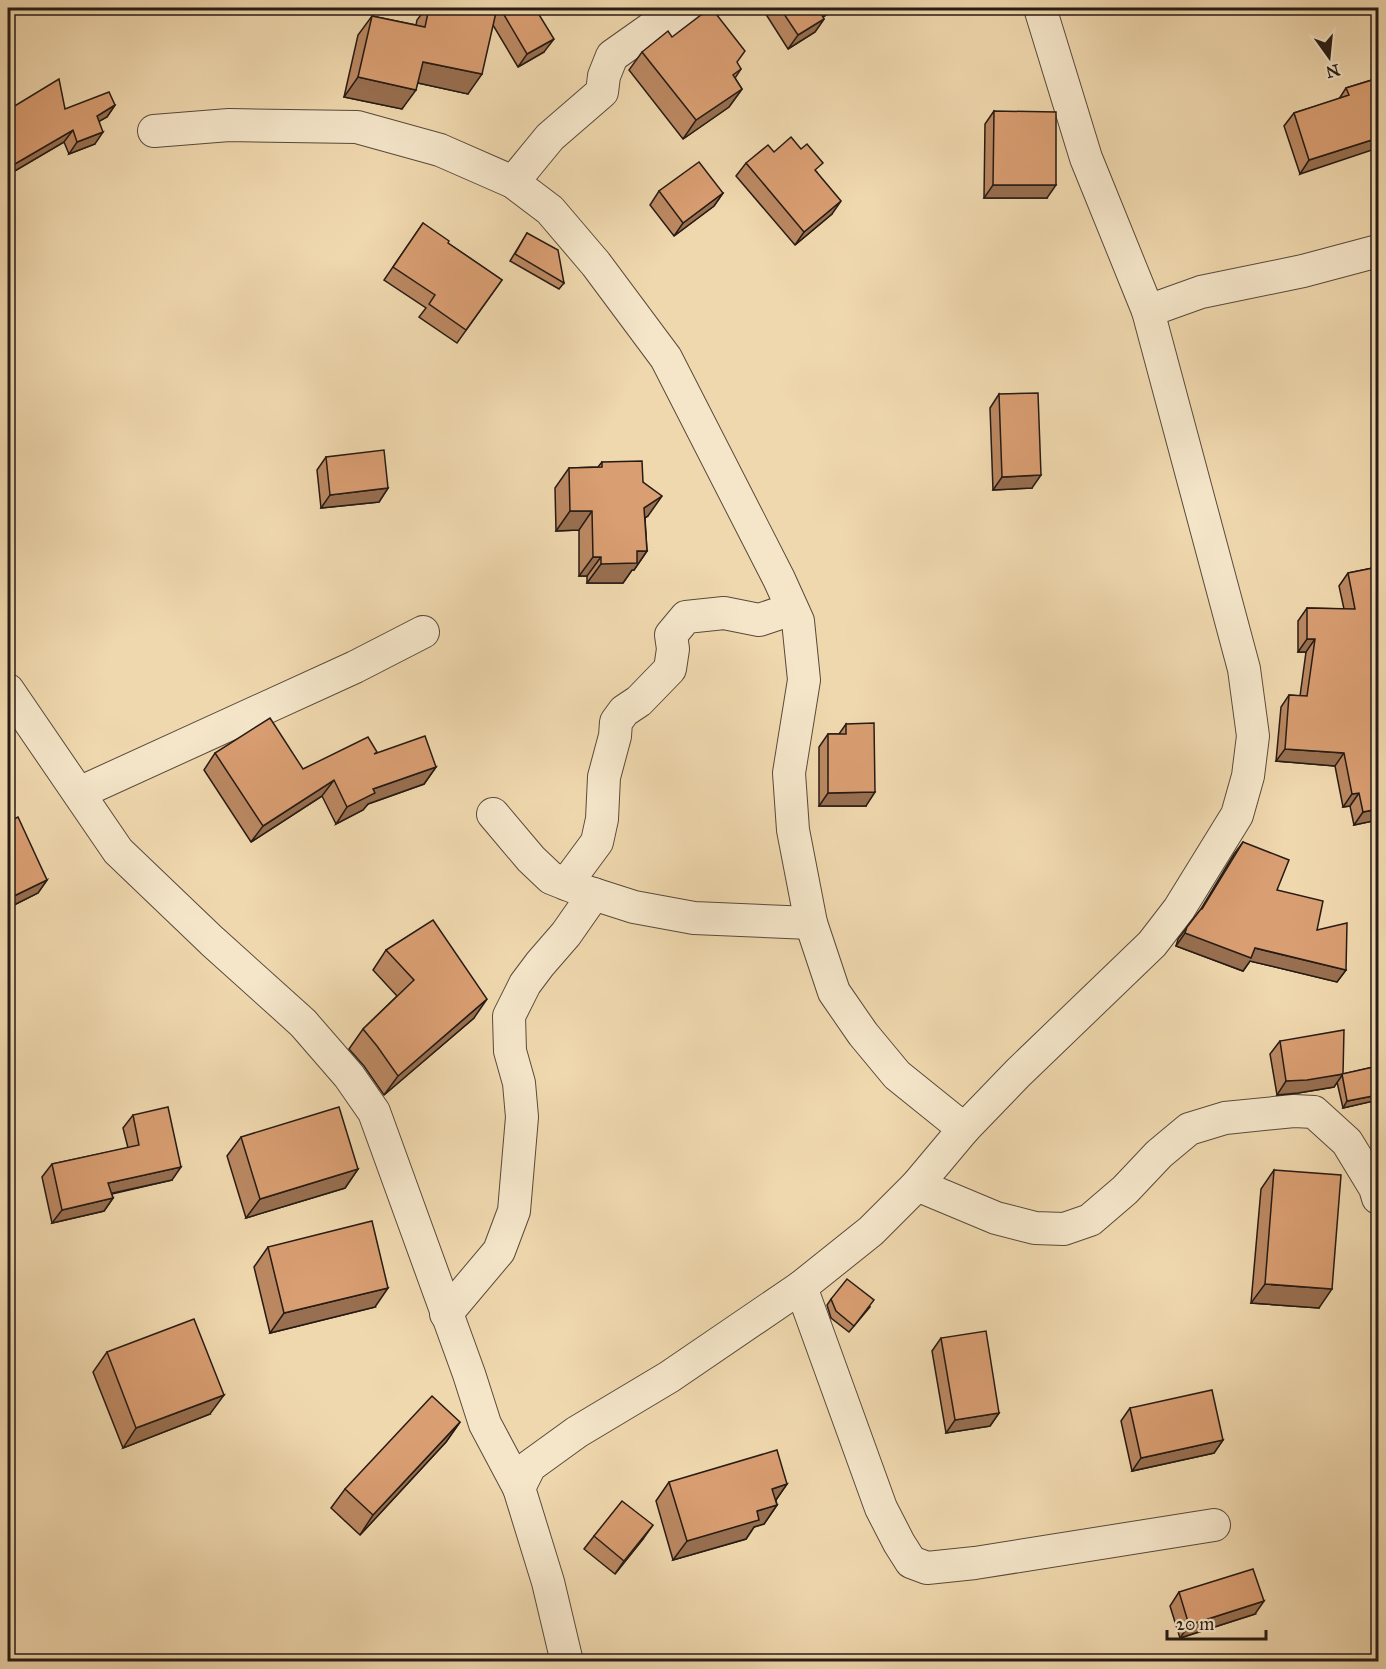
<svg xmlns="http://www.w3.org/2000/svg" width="1386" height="1669" font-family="'IM FELL Great Primer',serif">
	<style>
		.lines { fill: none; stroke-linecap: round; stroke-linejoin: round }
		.minor-casing { stroke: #584a3a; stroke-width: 34 }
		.minor { stroke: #f5e6ca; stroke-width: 32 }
		.wall { fill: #bb8862; stroke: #261b14; stroke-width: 1.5 }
		.shaded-wall { fill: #986f50; stroke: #261b14; stroke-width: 1.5 }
		.building { fill: #d99e72; stroke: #261b14; stroke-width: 1.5 }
	</style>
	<rect width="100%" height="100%" fill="#f0d8ae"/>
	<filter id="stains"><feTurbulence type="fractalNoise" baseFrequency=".00333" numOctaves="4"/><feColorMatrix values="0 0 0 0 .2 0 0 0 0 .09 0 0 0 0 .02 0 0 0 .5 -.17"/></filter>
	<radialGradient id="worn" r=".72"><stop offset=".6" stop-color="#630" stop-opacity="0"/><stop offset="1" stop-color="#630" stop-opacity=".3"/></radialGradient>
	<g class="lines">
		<defs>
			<g id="minor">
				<polyline points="154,131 229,125 357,127 440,150 513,182 550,210 596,264 666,358 779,579 798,621 804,680 789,773 793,830 811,923 834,992 863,1034 897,1075 964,1129"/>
				<polyline points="513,182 550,137 602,92 604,76 612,56 653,27 704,8"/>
				<polyline points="1148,311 1201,292 1303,271 1378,251"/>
				<polyline points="8,690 118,851 212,941 303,1023 349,1076 374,1112 469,1374 485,1424 519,1488"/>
				<polyline points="79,793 355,667 423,632"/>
				<polyline points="493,814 531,859 551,878 584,891 634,907 694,918 811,923"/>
				<polyline points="566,884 597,842 602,819 604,777 615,736 616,722 624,711 639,701 670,669 673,649 671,635 686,617 724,613 759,620 792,609"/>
				<polyline points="917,1185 996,1218 1035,1228 1064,1229 1090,1220 1125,1190 1159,1154 1189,1129 1225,1118 1294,1111 1314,1112 1347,1142 1375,1188 1378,1198"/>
				<polyline points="801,1287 881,1508 899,1543 911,1562 927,1568 975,1563 1214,1525"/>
				<polyline points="446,1314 499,1251 514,1211 522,1117 519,1083 510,1051 509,1016 525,984 540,964 566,934 594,894"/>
				<polyline points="567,1662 548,1582 519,1488 530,1466 577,1432 669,1377 801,1287 871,1231 917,1185 964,1129 1018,1073 1152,944 1179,909 1237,815 1248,776 1253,736 1244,669 1148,311 1086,158 1040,8"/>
			</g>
		</defs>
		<use href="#minor" class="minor-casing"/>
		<use href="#minor" class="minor"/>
	</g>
	<g class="wall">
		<polygon points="426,8 462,8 476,10 481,8 535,8 544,52 518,67 493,25 468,94 418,83 402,109 344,97 358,35 372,16 416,25 417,20"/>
		<polygon points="762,8 837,8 823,17 824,19 815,32 788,49"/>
		<polygon points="672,37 737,63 741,69 735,78 742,89 729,107 683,139 629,70 642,52"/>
		<polygon points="1372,80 1300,174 1284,126 1294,113 1339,99 1346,88"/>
		<polygon points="115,105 107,117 99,121 95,144 69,154 64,142 8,175 8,110 65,109"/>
		<polygon points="994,111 1047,198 984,198 985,124"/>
		<polygon points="774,152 817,172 832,214 795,245 736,176 746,163"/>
		<polygon points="659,191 723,193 714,206 674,236 650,205"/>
		<polygon points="423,223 448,243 502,280 457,343 419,317 426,308 384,280"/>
		<polygon points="527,233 564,283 559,289 510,261"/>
		<polygon points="999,394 1032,488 993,490 990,408"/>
		<polygon points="326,457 388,488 379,502 321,508 317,470"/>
		<polygon points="602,462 643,482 648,516 645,518 647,551 634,570 632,570 623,583 587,583 587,576 579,576 579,530 556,531 555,488 569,468 598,467"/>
		<polygon points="1378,567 1374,730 1378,729 1378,820 1354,825 1350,806 1343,807 1335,766 1276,761 1281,707 1289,695 1300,696 1306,652 1298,652 1298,621 1307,608 1344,609 1339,586 1348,573"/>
		<polygon points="846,724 866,806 819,806 819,747 828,734 839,734"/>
		<polygon points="215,753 303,769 376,753 436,767 424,784 368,804 363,810 336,824 322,796 251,842 204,770"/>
		<polygon points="8,822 47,880 38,893 8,908"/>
		<polygon points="1243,842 1277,890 1317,930 1346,970 1337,982 1250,961 1243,971 1176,946 1178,939 1201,909 1234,854"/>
		<polygon points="386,950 474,1018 384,1095 364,1066 349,1049 363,1029 397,996 373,970"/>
		<polygon points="1280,1041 1343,1074 1378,1066 1378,1100 1343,1108 1337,1082 1334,1087 1298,1093 1277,1095 1270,1054"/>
		<polygon points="133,1115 172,1180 112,1194 113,1198 104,1211 52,1223 42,1177 52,1164 128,1148 123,1128"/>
		<polygon points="241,1137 358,1169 345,1188 246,1218 227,1156"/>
		<polygon points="1274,1170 1319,1308 1251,1303 1261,1189"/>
		<polygon points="268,1247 375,1307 270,1333 254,1267"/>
		<polygon points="831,1299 870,1307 849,1332 831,1318 827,1305"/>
		<polygon points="941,1338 999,1413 990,1426 946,1433 932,1351"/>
		<polygon points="107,1352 210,1414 123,1448 93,1372"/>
		<polygon points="1130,1408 1223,1440 1214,1453 1132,1471 1121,1421"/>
		<polygon points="460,1422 446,1442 360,1535 331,1508 345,1489"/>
		<polygon points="669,1482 787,1484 776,1500 777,1505 764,1524 754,1527 746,1539 673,1560 656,1501"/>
		<polygon points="594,1536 643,1539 615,1574 584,1549"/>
		<polygon points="1179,1592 1255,1614 1180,1638 1170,1606"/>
	</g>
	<g class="shaded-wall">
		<polygon points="827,8 837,8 810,25 820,12"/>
		<polygon points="824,19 815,32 788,49 798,35"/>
		<polygon points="554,39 544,52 518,67 527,54"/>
		<polygon points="423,62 482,74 468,94 409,81"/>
		<polygon points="358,77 416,90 402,109 344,97"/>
		<polygon points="742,89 729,107 683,139 696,120"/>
		<polygon points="115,105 107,117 89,127 97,116"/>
		<polygon points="73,130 64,142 8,175 8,168"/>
		<polygon points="103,132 95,144 69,154 77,142"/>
		<polygon points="1378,138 1378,148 1300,174 1309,160"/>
		<polygon points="993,185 1056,185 1047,198 984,198"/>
		<polygon points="723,193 714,206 674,236 683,223"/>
		<polygon points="841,201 832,214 795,245 804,232"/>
		<polygon points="1041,475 1032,488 993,490 1002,477"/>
		<polygon points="388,488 379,502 321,508 330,495"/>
		<polygon points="662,496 648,516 631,527 644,508"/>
		<polygon points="570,511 592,511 579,530 556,531"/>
		<polygon points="637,551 647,551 634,570 632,570 623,583 587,583 601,564"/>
		<polygon points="593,557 601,557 587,576 579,576"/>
		<polygon points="1307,639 1315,639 1306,652 1298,652"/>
		<polygon points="1285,749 1344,753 1335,766 1276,761"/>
		<polygon points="436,767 424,784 368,804 363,810 336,824 347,807 373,789"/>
		<polygon points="334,780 322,796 251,842 263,826"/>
		<polygon points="875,792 866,806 819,806 828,793"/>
		<polygon points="1359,793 1350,806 1343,807 1352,794"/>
		<polygon points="1378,809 1378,820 1354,825 1363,812"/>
		<polygon points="47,880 38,893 8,908 8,905 14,896"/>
		<polygon points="1185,933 1255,948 1346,970 1337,982 1250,961 1243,971 1176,946"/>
		<polygon points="487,999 474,1018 384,1095 398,1076"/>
		<polygon points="1343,1074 1334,1087 1298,1093 1277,1095 1286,1081"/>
		<polygon points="1378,1095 1378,1100 1343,1108 1347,1101"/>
		<polygon points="181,1167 172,1180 99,1196 108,1183"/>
		<polygon points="358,1169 345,1188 246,1218 260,1199"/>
		<polygon points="113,1198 104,1211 52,1223 62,1210"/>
		<polygon points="1265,1284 1332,1289 1319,1308 1251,1303"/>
		<polygon points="388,1288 375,1307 270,1333 284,1313"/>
		<polygon points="224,1395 210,1414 123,1448 136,1428"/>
		<polygon points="999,1413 990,1426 946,1433 955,1420"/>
		<polygon points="460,1422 446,1442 360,1535 373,1515"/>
		<polygon points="1223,1440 1214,1453 1132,1471 1141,1458"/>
		<polygon points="787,1484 773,1504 772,1489"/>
		<polygon points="777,1505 764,1524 754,1527 746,1539 673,1560 687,1541 757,1511"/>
		<polygon points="653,1525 643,1539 615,1574 624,1561"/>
		<polygon points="1264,1601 1255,1614 1180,1638 1189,1625"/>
	</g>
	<g class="building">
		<polygon points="429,8 462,8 476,10 481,8 497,8 482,74 423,62 416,90 358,77 372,16 425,27"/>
		<polygon points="500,8 535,8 554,39 527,54"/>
		<polygon points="780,8 827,8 820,12 824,19 798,35"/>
		<polygon points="713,10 745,51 737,62 741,69 733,75 742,89 696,120 642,52 668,31 672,37 701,15"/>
		<polygon points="59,79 65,109 109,92 115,105 97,116 103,132 77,142 73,130 8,168 8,110"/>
		<polygon points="1372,80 1378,100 1378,138 1309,160 1294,113 1349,95 1346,88"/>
		<polygon points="994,111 1056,112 1056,185 993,185"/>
		<polygon points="791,137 801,149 807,144 823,163 815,170 841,201 804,232 746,163 768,145 774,152"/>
		<polygon points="699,162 723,193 683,223 659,191"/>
		<polygon points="423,223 449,241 448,243 502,280 466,330 429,304 435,295 393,267"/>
		<polygon points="527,233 558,250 564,283 515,254"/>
		<polygon points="1038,393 1041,475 1002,477 999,394"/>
		<polygon points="384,450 388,488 330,495 326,457"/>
		<polygon points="642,461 643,482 662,496 644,508 647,551 637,551 637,563 601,564 601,557 593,557 592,511 570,511 569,468 602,467 602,462"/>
		<polygon points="1378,567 1378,692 1374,730 1378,729 1378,809 1363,812 1359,793 1352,794 1344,753 1285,749 1289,695 1307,696 1315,639 1307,639 1307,608 1355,609 1348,573"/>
		<polygon points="270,718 303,769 368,737 377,752 374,754 425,736 436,767 373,789 375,793 347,807 334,780 263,826 215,753"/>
		<polygon points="874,723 875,792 828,793 828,734 846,734 846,724"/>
		<polygon points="18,817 47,880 14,896 8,883 8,822"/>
		<polygon points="1243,842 1289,860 1277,890 1323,901 1317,930 1347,923 1346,970 1255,948 1251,958 1185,933 1187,927 1201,909 1202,909"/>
		<polygon points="433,920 487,999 398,1076 377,1046 363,1029 414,980 386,950"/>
		<polygon points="1344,1030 1343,1074 1307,1080 1286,1081 1280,1041"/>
		<polygon points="1378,1066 1378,1095 1347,1101 1342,1074"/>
		<polygon points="168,1107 181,1167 108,1183 113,1198 62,1210 52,1164 139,1145 133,1115"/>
		<polygon points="339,1107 358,1169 260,1199 241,1137"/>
		<polygon points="1274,1170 1341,1175 1332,1289 1265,1284"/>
		<polygon points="372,1221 388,1288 284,1313 268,1247"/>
		<polygon points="847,1279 874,1300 854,1326 836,1311 831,1299"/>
		<polygon points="194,1319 224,1395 136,1428 107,1352"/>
		<polygon points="986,1331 999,1413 955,1420 941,1338"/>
		<polygon points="1212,1390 1223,1440 1141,1458 1130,1408"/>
		<polygon points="432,1396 460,1422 373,1515 345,1489"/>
		<polygon points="777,1450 787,1484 772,1489 777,1505 757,1511 759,1520 687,1541 669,1482"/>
		<polygon points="622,1501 653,1525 624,1561 594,1536"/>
		<polygon points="1253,1569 1264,1601 1189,1625 1179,1592"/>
	</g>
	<rect width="1386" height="1669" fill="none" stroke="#f0d8ae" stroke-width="30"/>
	<rect x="9" y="9" width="1368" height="1651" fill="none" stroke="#261b14" stroke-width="3"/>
	<rect x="15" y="15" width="1356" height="1639" fill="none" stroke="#261b14" stroke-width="1.5"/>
	<g transform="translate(1329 57) rotate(165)" stroke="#f5e6ca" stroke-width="4.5" paint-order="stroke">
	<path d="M0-4.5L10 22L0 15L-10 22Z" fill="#261b14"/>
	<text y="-9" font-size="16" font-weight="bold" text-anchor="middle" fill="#261b14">N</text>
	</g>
	<path d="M1167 1630v9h99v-9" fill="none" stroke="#261b14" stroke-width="3"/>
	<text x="1176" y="1630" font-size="18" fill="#261b14" stroke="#f5e6ca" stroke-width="4.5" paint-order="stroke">20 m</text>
	<rect width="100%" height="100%" filter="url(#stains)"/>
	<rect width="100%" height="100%" fill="url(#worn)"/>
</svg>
